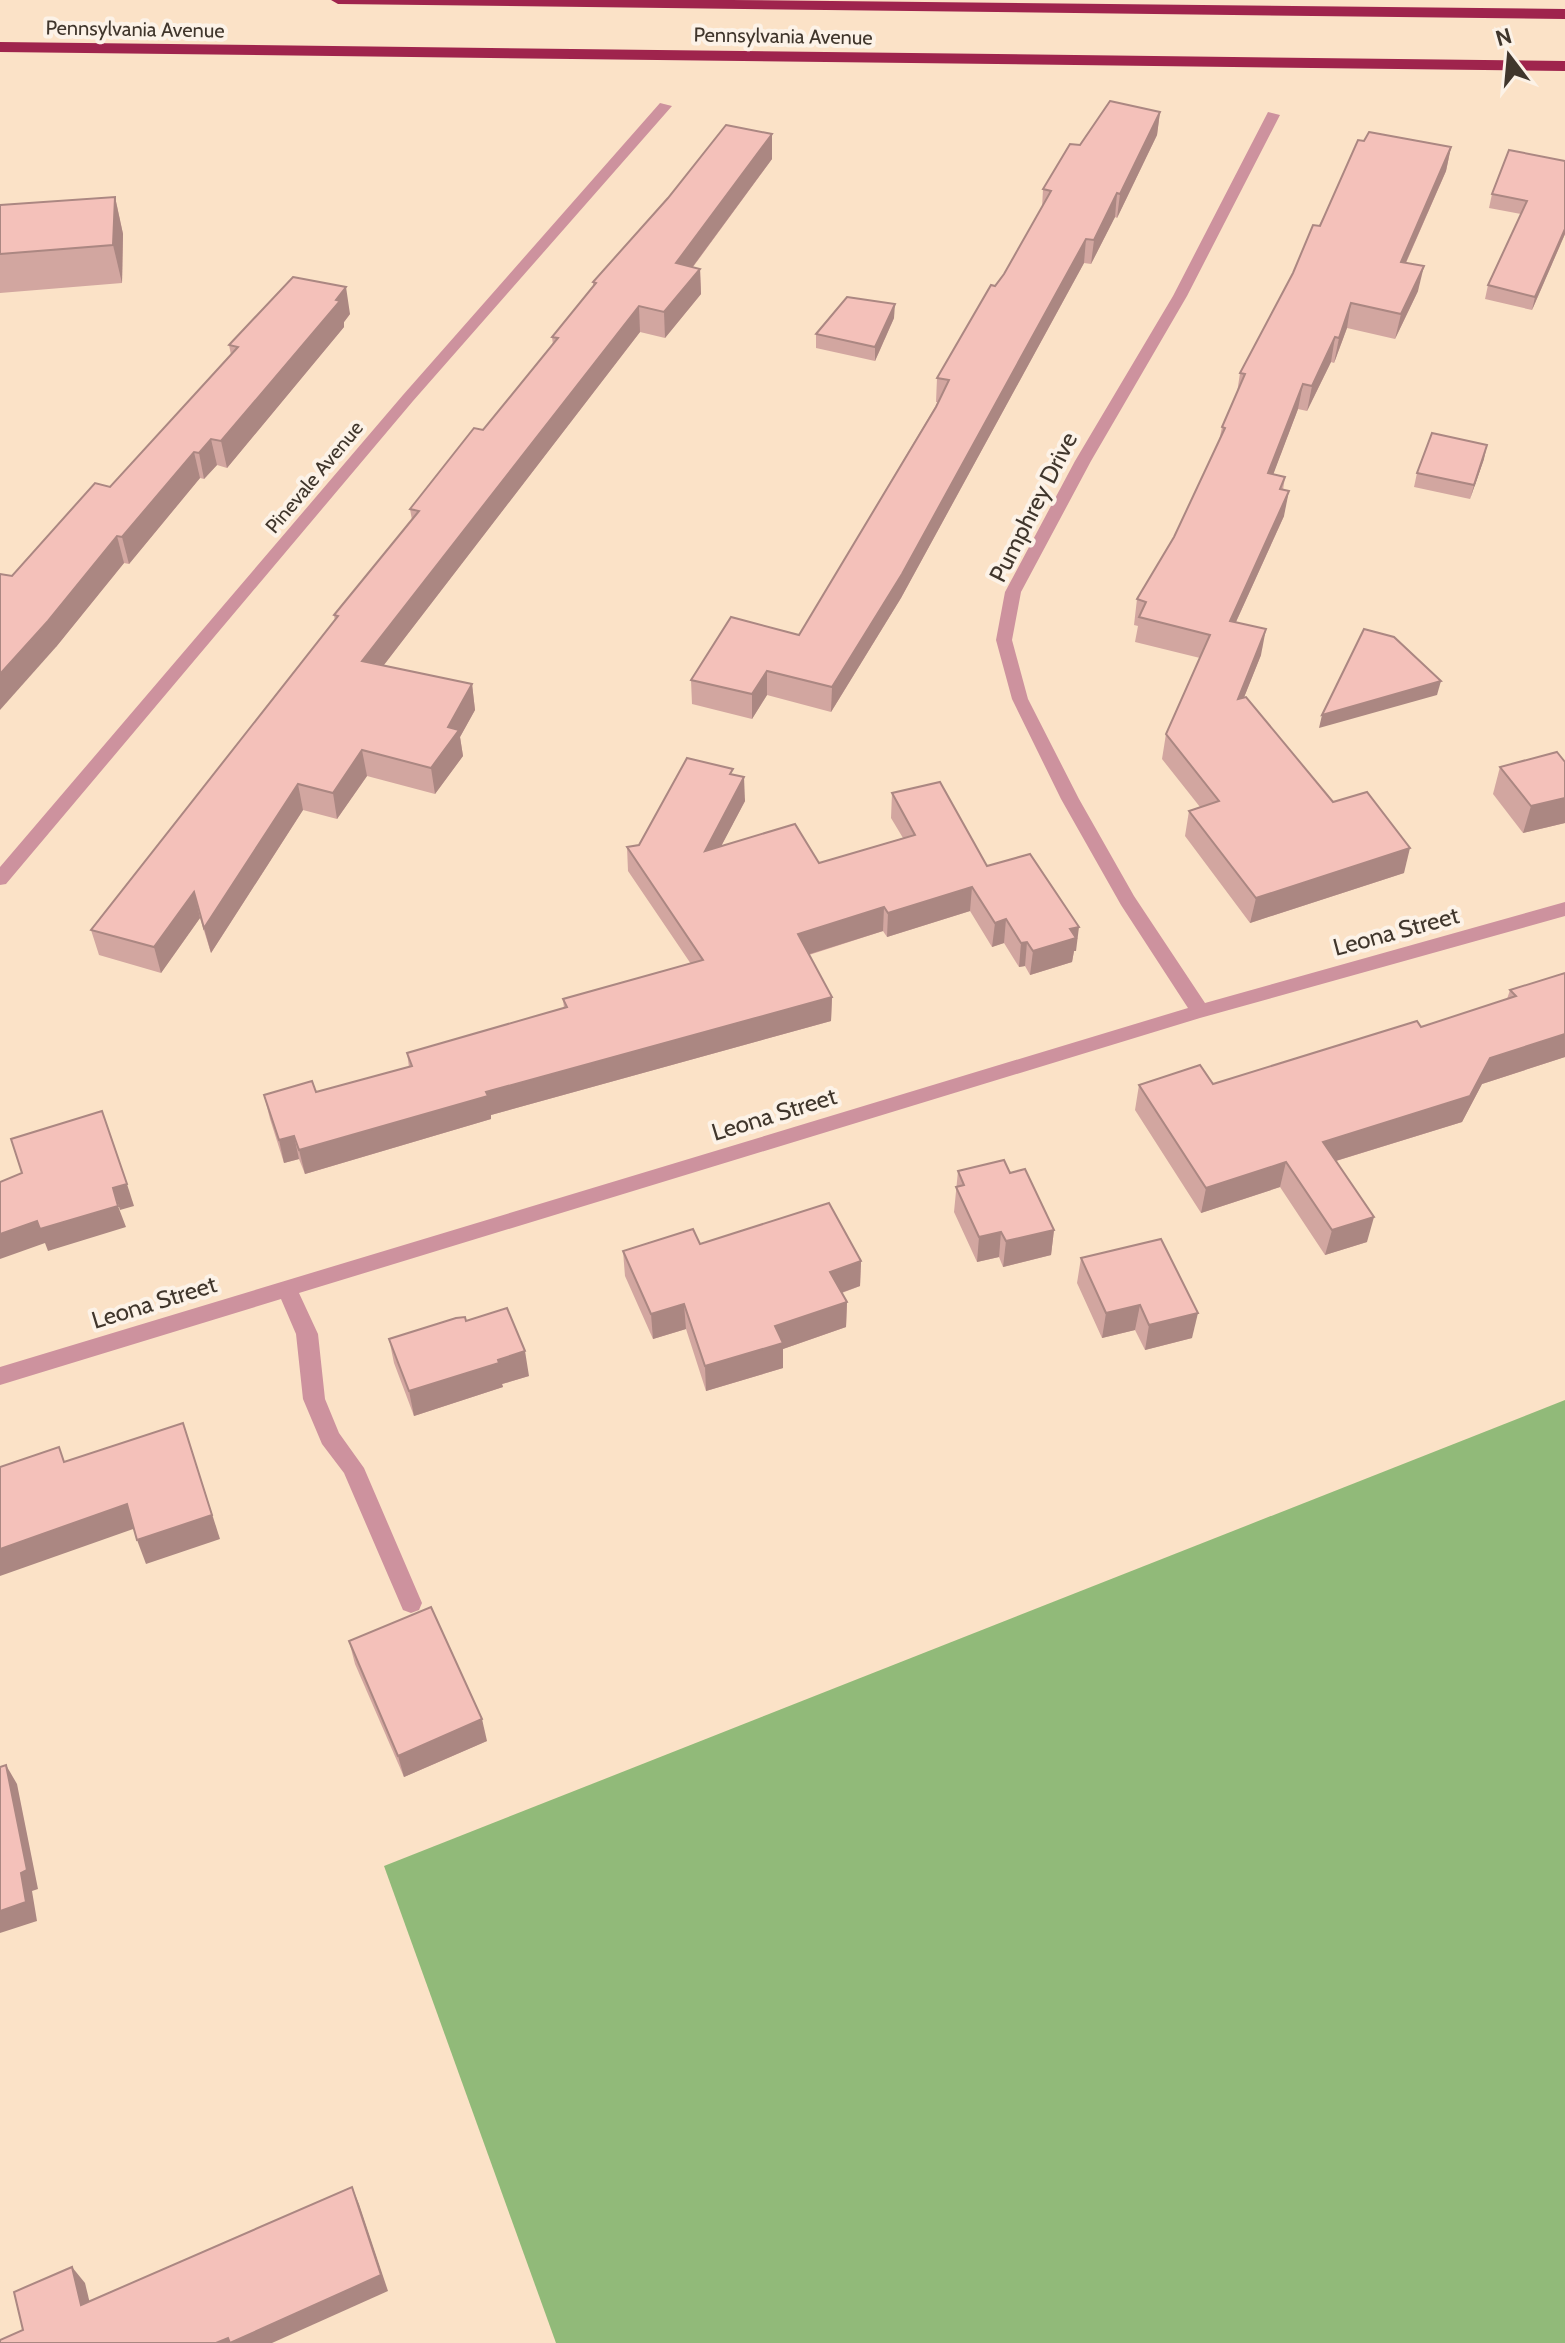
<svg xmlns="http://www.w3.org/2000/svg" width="1565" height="2343" font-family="Cabin,sans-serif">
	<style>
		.forest { fill: #91ba79 }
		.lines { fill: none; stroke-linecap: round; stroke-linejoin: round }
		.minor { fill: #cd929e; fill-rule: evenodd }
		.highway { fill: #9f244d; fill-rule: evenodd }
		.wall { fill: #d2a6a0 }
		.shaded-wall { fill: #ab8782 }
		.building { fill: #f4c1ba; stroke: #ab8782; stroke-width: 2 }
		.labels { text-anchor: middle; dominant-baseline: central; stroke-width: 8; stroke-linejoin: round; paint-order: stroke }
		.far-street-label { font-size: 20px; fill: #40362c; stroke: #fcf2e7 }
		.street-label { font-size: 24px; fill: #40362c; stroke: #fcf2e7 }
	</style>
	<rect width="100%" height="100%" fill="#fbe2c7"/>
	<polygon class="forest" points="1565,1400 1565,2343 556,2343 384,1866"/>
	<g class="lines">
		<g class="minor">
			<polygon points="660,103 672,106 413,401 6,884 0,885 0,867 403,395"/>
			<polygon points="1268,112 1280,115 1187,296 1091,461 1021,592 1012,640 1028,699 1079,799 1134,896 1205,1003 1565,902 1565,916 1200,1018 299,1293 318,1334 325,1399 339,1433 364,1468 422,1603 419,1610 411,1613 403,1610 344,1473 322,1444 303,1399 296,1334 281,1299 0,1385 0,1367 1188,1008 1121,905 1061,799 1012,699 996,640 1005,592 1075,461 1173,296"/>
		</g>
		<g class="highway">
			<polygon points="331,0 731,0 1565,9 1565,19 338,4"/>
			<polygon points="0,42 1565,61 1565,71 0,52"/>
		</g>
	</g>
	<g class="wall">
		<polygon points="1160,112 1157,135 1117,218 1115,217 1091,264 1084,263 901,598 831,712 767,695 752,719 692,704 691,680 799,635 938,402 936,402 937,378 1004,274 1042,208 1043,189 1080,145"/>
		<polygon points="772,134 772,159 693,267 700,269 701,294 665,338 640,332 383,666 472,684 475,710 460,737 463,756 435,794 367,776 337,819 303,810 211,953 200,918 161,973 99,955 91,930 335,621 334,615 412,520 410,509 483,430 553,345 552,337 593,286 593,282"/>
		<polygon points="1364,141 1451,147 1446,171 1406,263 1418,291 1395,339 1347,328 1334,363 1331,362 1307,411 1298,409 1273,474 1285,477 1283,490 1284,516 1236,622 1261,655 1244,697 1333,802 1404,873 1250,923 1185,836 1189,811 1200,807 1162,759 1166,734 1200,658 1135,642 1138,626 1134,625 1137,599 1174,537 1219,441 1222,427 1237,393 1240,373"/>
		<polygon points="1565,161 1565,234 1532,310 1485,299 1488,285 1521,214 1489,208 1492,194"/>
		<polygon points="115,197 123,234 122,283 0,293 0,205"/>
		<polygon points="350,314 344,322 344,327 227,468 217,465 204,479 200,478 129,564 124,563 56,647 12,576 110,487 231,355 229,345"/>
		<polygon points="894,318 875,361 816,348 816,334"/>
		<polygon points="1484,459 1470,499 1414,487 1417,473"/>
		<polygon points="1565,762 1565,823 1523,833 1493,794 1500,767"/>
		<polygon points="733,774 745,801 721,846 819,863 903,838 891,818 892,793 987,866 1076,951 1074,951 1072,962 1030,975 1025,966 1019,967 1004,943 992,947 970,911 887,937 883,931 809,955 832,997 831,1021 491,1115 491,1119 305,1174 299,1159 284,1163 270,1119 264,1095 316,1092 409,1067 407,1053 564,1008 563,999 691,964 628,871 627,847 639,845"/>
		<polygon points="1565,973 1565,1057 1482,1084 1462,1122 1336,1161 1367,1242 1325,1255 1280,1187 1201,1213 1135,1110 1139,1085 1213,1084 1421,1027 1507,999 1510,990"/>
		<polygon points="958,1171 1010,1173 1054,1230 1051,1255 1003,1267 999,1257 977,1262 954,1212"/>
		<polygon points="700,1244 861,1261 860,1286 842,1293 847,1302 846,1327 783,1349 783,1368 706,1391 686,1329 653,1339 625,1276 623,1251"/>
		<polygon points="1081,1258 1192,1338 1145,1350 1135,1330 1102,1338 1077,1283"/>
		<polygon points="466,1321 529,1376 502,1384 503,1387 414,1416 394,1363 389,1339"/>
		<polygon points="349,1641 487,1741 404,1777 355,1664"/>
	</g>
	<g class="shaded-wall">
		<polygon points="1160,112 1157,135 1117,218 1120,194"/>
		<polygon points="772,134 772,159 677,288 676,263"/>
		<polygon points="1451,147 1446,171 1395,287 1401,262"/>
		<polygon points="1117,193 1115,217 1091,264 1094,240"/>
		<polygon points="115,197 123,234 122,283 113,245"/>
		<polygon points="1565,229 1565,234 1532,310 1535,297"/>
		<polygon points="1086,239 1084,263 901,598 831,712 832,687"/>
		<polygon points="1424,266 1418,291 1395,339 1401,314"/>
		<polygon points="700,269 701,294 665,338 664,312"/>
		<polygon points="346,287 350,314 344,322 344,327 227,468 221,441"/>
		<polygon points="1351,303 1347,328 1334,363 1339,338"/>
		<polygon points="895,304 894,318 875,361 875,347"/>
		<polygon points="639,306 640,332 367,687 362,661"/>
		<polygon points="1335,337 1331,362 1307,411 1312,386"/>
		<polygon points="1303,384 1298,409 1264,499 1268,473"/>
		<polygon points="211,439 217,465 204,479 199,453"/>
		<polygon points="1487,445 1484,459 1470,499 1474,485"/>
		<polygon points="194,452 200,478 129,564 122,537"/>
		<polygon points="1289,491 1284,516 1225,646 1230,621"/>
		<polygon points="117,536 124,563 56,647 0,710 0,674"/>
		<polygon points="1266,629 1261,655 1233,725 1238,699"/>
		<polygon points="767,671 767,695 752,719 752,694"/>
		<polygon points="1441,681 1437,695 1319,728 1322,715"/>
		<polygon points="472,684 475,710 460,737 463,756 435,794 431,768 448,727"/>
		<polygon points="362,750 367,776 337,819 333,793"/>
		<polygon points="744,777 745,801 706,875 705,851"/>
		<polygon points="298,784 303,810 211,953 204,928"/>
		<polygon points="1565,798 1565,823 1523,833 1531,806"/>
		<polygon points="1410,848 1404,873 1250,923 1256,898"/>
		<polygon points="972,887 970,911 887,937 888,913"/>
		<polygon points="194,892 200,918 161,973 154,947"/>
		<polygon points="884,907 883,931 797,958 798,934"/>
		<polygon points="1006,919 1004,943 992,947 995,923"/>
		<polygon points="1079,927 1076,951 1074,951 1072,962 1030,975 1033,951 1070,929"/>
		<polygon points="1027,942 1025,966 1019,967 1021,943"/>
		<polygon points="832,997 831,1021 491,1115 491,1119 305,1174 299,1150 486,1092"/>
		<polygon points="1565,1034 1565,1057 1482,1084 1462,1122 1316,1167 1323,1142 1490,1058"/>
		<polygon points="294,1136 299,1159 284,1163 279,1140"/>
		<polygon points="1286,1162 1280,1187 1201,1213 1206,1188"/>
		<polygon points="127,1184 134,1206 120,1210 113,1188"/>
		<polygon points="118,1206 126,1227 48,1251 45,1243 0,1259 0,1234 37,1221"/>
		<polygon points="1374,1217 1367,1242 1325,1255 1332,1230"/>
		<polygon points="1054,1230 1051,1255 1003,1267 1006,1241"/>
		<polygon points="1001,1232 999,1257 977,1262 979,1237"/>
		<polygon points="861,1261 860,1286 829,1297 830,1272"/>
		<polygon points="847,1302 846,1327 783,1349 783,1368 706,1391 705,1366 775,1326"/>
		<polygon points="684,1304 686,1329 653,1339 651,1314"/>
		<polygon points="1140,1305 1135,1330 1102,1338 1106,1313"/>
		<polygon points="1198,1313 1192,1338 1145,1350 1149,1325"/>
		<polygon points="525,1351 529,1376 502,1384 503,1387 414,1416 409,1391"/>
		<polygon points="183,1423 220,1539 146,1564 137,1540"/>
		<polygon points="127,1504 136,1528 0,1576 0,1549"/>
		<polygon points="482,1719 487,1741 404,1777 398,1756"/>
		<polygon points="6,1765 17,1784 38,1889 32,1891 37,1921 0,1933 0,1911 21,1873"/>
		<polygon points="352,2187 359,2204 388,2291 272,2343 216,2343"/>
		<polygon points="72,2267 85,2283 94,2320 81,2305"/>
	</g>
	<g class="building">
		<polygon points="1110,101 1160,112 1120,194 1117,193 1094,240 1086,239 902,574 832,687 767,671 752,694 691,680 731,617 799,635 936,407 949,380 937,378 991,285 995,286 1004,274 1051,191 1043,189 1070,144 1080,145"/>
		<polygon points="726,125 772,134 676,263 700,269 664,312 639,306 362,661 472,684 448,727 459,730 431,768 362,750 333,793 298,784 204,928 194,892 154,947 91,930 338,616 334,615 419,511 410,509 474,428 483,430 558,338 552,337 596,283 593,282 668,198"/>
		<polygon points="1369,132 1451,147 1401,262 1424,266 1401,314 1351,303 1339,338 1335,337 1312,386 1303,384 1268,473 1285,477 1280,489 1289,491 1230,621 1266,629 1238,699 1246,697 1333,802 1367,792 1410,848 1256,898 1189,811 1219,801 1166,734 1210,635 1139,617 1146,602 1137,599 1174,537 1225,428 1222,427 1245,374 1240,373 1293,273 1313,225 1320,226 1358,140 1364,141"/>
		<polygon points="1509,150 1565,161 1565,229 1535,297 1488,285 1527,201 1492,194"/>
		<polygon points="115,197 113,245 0,254 0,205"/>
		<polygon points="293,277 346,287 336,300 340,301 221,441 211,439 199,453 194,452 122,537 117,536 48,621 0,674 0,574 12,576 95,483 110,487 238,347 229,345"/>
		<polygon points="847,297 895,304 875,347 816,334"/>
		<polygon points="1432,433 1487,445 1474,485 1417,473"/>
		<polygon points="1364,629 1394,637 1441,681 1322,715"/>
		<polygon points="1557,752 1565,762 1565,798 1531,806 1500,767"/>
		<polygon points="687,758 733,769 730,774 744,777 705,851 795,824 819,863 915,835 892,793 940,782 987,866 1030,854 1079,927 1070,929 1076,938 1033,951 1027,942 1021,943 1006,919 995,923 972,887 888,913 884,907 798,934 832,997 486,1092 488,1096 299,1150 294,1136 279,1140 264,1095 312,1081 316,1092 412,1066 407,1053 567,1007 563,999 703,960 627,847 639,845"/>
		<polygon points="1565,973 1565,1034 1490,1058 1470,1096 1323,1142 1374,1217 1332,1230 1286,1162 1206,1188 1139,1085 1200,1065 1213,1084 1417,1021 1421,1027 1516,996 1510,990"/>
		<polygon points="102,1111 127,1184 113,1188 118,1206 40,1229 37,1221 0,1234 0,1182 22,1173 11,1139"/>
		<polygon points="1004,1160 1010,1173 1025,1169 1054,1230 1006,1241 1001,1232 979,1237 956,1187 964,1185 958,1171"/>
		<polygon points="829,1203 861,1261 830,1272 847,1302 775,1326 783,1343 705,1366 684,1304 651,1314 623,1251 693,1229 700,1244"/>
		<polygon points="1161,1239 1198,1313 1149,1325 1140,1305 1106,1313 1081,1258"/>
		<polygon points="507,1308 525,1351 498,1360 499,1363 409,1391 389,1339 456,1318 465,1317 466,1321"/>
		<polygon points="183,1423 212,1515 137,1540 127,1504 0,1549 0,1467 59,1447 64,1462"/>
		<polygon points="431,1607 482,1719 398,1756 349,1641"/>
		<polygon points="6,1765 27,1870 21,1873 26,1902 0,1911 0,1767"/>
		<polygon points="352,2187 381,2275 230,2343 228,2338 216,2343 0,2343 0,2340 23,2330 14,2292 72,2267 81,2305"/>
	</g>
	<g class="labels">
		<g class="far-street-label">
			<text transform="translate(135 29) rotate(1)">Pennsylvania Avenue</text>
			<text transform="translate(783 36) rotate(1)">Pennsylvania Avenue</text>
			<text transform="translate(314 477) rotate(-50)">Pinevale Avenue</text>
		</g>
		<g class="street-label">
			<text transform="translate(1033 507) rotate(-63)">Pumphrey Drive</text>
			<text transform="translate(1396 931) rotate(-15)">Leona Street</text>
			<text transform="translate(774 1114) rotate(-17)">Leona Street</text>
			<text transform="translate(154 1302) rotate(-17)">Leona Street</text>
		</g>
	</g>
	<g transform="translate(1509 56) rotate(344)" stroke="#fcf2e7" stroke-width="6" paint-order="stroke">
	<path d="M0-6L14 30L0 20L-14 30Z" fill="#40362c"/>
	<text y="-12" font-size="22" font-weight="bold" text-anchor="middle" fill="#40362c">N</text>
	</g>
</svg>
